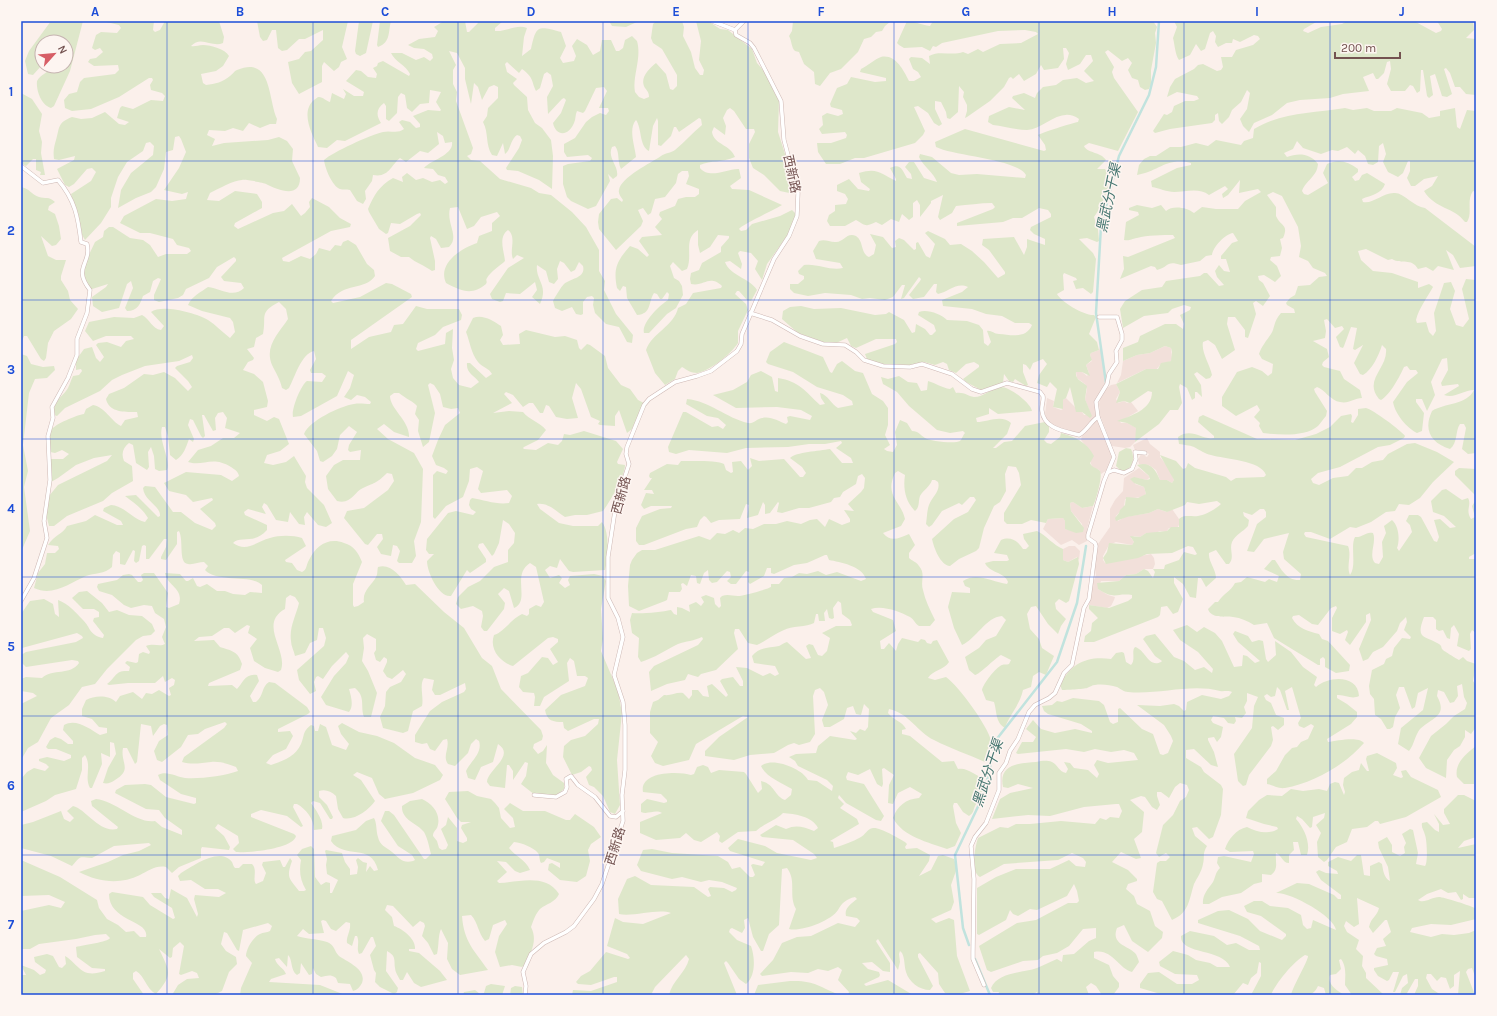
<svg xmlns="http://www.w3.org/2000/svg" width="1497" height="1016" font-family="Karla,'Noto Sans SC',sans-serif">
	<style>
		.residential { fill: #f2e0da }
		.green { fill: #dee7ca }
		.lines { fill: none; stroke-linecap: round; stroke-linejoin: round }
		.canal { stroke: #c1e3de; stroke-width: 2.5 }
		.minor-casing { stroke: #ceb8b4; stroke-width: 4.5 }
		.minor { stroke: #fff; stroke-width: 3.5 }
		.grid { fill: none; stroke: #1d4ed8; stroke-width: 1; stroke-opacity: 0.55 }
		.labels { text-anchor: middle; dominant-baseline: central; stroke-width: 3; stroke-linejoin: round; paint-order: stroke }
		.street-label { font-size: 13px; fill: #735250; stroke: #fdf5f1 }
		.water-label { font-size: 14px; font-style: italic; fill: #457670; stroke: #fdf5f1 }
		.neatline { fill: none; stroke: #1d4ed8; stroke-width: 1.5 }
		.grid-label { font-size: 13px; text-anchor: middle; font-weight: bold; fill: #1d4ed8 }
	</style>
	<rect width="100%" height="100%" fill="#fbf0eb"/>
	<g class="residential">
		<polygon points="1165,346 1171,348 1172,359 1171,361 1160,365 1156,370 1146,369 1117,383 1121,375 1123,361 1137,355 1150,353"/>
		<polygon points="1100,347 1107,380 1096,403 1098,417 1084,431 1078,434 1053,426 1047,420 1045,414 1047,398 1054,401 1053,407 1061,410 1063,409 1063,400 1066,398 1080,412 1082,412 1084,415 1091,415 1085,399 1087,389 1085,384 1077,378 1076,372 1082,372 1087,376 1089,373 1086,365 1092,361 1090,355 1091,353 1099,350"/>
		<polygon points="1116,384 1120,392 1116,399 1118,403 1124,401 1127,403 1131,402 1138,411 1123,420 1119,420 1121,423 1127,423 1137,428 1135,442 1130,447 1125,448 1112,446 1100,415 1099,404 1100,399 1106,389 1111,385"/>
		<polygon points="1098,419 1113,455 1110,468 1101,474 1099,470 1092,467 1086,446 1081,440 1082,435"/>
		<polygon points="1147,438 1150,444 1160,452 1160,457 1168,467 1174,480 1172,483 1167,480 1160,480 1156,470 1149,465 1139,464 1138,460 1141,454 1147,457 1149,454 1143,450 1135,450 1133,445"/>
		<polygon points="1139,468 1150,477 1147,480 1136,478 1135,484 1144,487 1146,494 1142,497 1125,499 1124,507 1116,516 1118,521 1125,517 1149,513 1158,509 1167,512 1172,509 1179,519 1179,525 1177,528 1169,528 1166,532 1160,531 1153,534 1146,533 1140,537 1134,536 1131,538 1134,542 1132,545 1116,542 1109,545 1103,556 1103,560 1105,563 1151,554 1154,558 1155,564 1153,569 1144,569 1136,574 1126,575 1119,581 1101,581 1098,589 1108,595 1115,597 1114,600 1111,606 1107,608 1089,605 1092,585 1096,575 1094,565 1098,544 1110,527 1110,509 1115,500 1123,491 1124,478"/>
		<polygon points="1073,502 1082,508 1093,506 1087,529 1087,541 1079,545 1072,540 1061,545 1043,529 1048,519 1063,518 1065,521 1065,529 1083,532 1082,524 1071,511 1070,503"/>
		<polygon points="1069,546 1075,546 1080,551 1079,560 1077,557 1068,562 1063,560 1063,549"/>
	</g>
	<g class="green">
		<path d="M 51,21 L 83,21 L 70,71 L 54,106 L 51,108 C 41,105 36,90 37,81 C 41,74 49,72 54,66 L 66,66 L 66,42 L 42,42 L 42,65 L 33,75 L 28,74 L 25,61 L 29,51 Z"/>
		<path d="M 102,21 L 154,21 L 153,30 L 155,32 L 160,30 L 165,21 L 219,21 L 224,37 L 223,43 C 212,48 201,35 191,46 C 195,47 198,45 203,45 C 211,45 225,49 229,56 L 223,66 L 216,71 L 201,74 L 203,83 L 206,85 C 215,84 223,82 230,76 C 233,74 234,71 237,70 C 272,55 268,99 277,119 L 276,124 L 270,124 L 260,128 L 249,123 L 243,131 L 233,128 L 225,131 L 209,130 L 207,135 L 215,139 L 212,146 L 224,143 L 268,140 L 279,137 L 287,141 L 293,149 L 292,161 L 300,178 C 300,199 278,190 266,184 C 265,183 244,179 242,180 C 234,180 218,189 210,193 L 207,200 L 219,201 L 235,191 L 257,194 L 262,202 L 262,208 L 235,223 L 234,226 L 238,229 L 273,213 L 284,211 L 292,204 L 301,216 L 305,213 L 310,207 L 309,202 L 312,198 L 329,207 L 340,218 L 351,224 L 350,227 L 331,231 L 282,258 L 283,261 L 289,262 L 301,256 L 310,259 L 316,254 L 319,248 L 330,251 L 335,245 L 341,246 L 343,242 L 348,240 L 356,245 L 367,264 L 374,270 L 375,276 C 365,291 343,282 331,301 L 333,303 L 360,297 L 386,283 L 392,284 L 411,294 L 412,297 L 351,340 L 351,349 L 369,337 L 391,332 L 394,325 L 403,324 L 416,306 L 427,309 L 459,309 L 462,315 L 461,320 L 443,327 L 435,335 L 418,343 L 416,349 L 418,351 L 445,344 L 446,333 L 453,329 L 452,348 L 454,360 L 451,369 L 453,378 L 459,385 L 471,388 L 479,382 C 474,375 466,373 467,363 L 470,363 L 486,378 L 492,374 C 489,368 482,367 478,362 C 471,353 470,342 466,332 L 473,318 C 483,314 493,321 501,326 L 503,335 L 500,340 L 503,345 L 520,344 L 519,334 L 526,330 L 555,337 L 565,336 L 577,340 L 579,348 L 581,350 L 587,344 L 590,345 L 605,356 L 608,368 L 621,385 L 630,389 L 638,400 L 644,403 L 632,429 L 627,433 L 619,410 L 615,416 L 615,426 L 600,425 L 598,424 L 600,421 L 591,417 L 581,389 L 576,383 L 572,398 L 578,418 L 567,419 L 556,417 L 549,406 L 546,405 L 543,413 L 540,413 L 533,403 L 529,403 L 523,407 L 513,395 L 506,392 L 504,394 L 512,403 L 493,413 L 509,411 L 523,412 C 529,420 540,422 546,430 L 538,440 L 524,447 L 523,448 L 524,449 L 536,450 L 548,443 L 558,445 L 562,441 L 564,434 L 570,435 L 584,431 L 616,441 L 623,449 L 617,462 L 618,464 L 625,465 C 625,476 610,502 603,511 L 587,515 L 575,515 L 565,517 C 557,512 548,502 537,504 L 540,509 L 559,523 L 573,526 L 598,526 L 602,522 C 610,532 608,558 605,570 L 573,572 L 569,571 L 560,559 L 557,568 L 550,566 L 545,570 L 550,578 L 559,575 L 562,578 L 559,583 L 565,588 L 570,585 L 568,580 L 570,576 L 594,574 L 603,576 L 606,581 L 601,609 L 603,639 L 601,651 L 618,691 L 622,713 L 617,760 L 620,805 L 615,814 L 610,812 L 603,796 L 594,787 L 589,785 L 586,777 L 592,770 L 591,767 L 589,766 L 581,772 L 572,775 L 563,757 L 564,746 L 571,740 L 585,736 L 598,724 L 599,719 L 594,719 L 568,731 L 564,728 L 563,722 C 553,722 547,721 545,710 L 561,695 L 585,686 L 588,678 L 585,676 L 577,676 L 574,661 L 570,658 L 567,663 L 569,681 L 544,697 L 540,706 L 534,706 L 535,697 L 534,693 L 523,692 L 519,687 L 521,676 L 528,673 L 542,657 L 548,658 L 553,665 L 558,662 L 550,649 L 558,642 L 558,639 L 553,637 L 548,638 L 513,666 C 500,662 489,649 494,635 C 504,632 511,619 522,614 L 527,616 L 529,614 L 529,609 L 536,605 L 541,607 L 544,602 L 536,567 L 530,563 C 511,575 531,601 514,608 L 509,591 L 504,588 L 498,594 L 505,603 L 504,609 L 487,631 L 484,631 L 481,627 L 483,616 L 482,611 L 473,606 L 461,609 L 456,604 L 458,597 L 468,587 L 480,581 L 494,567 L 508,562 L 508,550 L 514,543 L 515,533 L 509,524 L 503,520 L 499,543 L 494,554 L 492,556 L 483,543 L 479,544 L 478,547 L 486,559 L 486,562 L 470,573 L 467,570 L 451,596 C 439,598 427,572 427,561 L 434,554 L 429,554 L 426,550 L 427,539 L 448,513 L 456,511 L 473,515 L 476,512 L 471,509 L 469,505 L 470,500 L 472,498 C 484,500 497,505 509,503 L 512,496 L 507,490 L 481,493 L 478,489 L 483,471 L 477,467 L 470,469 L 469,481 L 463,497 L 446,506 L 435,519 L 433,517 L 433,475 L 437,471 L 446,474 L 448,471 L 444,468 L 436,465 L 432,456 L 438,440 L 445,425 L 460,413 L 458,408 L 451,409 L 443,407 L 440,394 L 434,385 L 430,383 L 428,385 L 435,413 L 429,442 L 423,447 L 418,431 L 419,420 L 415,414 L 417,406 C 413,401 406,399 399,393 L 394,393 L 390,396 C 390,409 410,421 409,437 L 394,432 L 384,424 L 377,429 L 388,439 L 414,453 L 423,469 L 421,522 L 414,541 L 416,556 L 412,563 L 399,563 L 397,561 L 400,551 L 397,546 L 393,545 L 391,556 L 381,554 L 377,547 L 383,539 L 382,534 L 377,534 L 368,545 L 365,544 L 344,518 L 347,511 L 364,508 L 388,490 L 394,481 L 392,474 L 387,473 C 377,483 376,482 363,488 C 354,492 351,505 337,501 L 328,489 L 326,476 L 334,465 L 343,460 L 360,460 L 361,450 L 350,452 L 348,450 L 349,445 L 357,432 L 349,426 L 340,435 L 337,449 L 332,456 L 323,462 L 320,461 L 317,451 L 304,434 C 309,421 340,406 354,404 C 359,403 365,404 370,404 L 371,402 L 365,397 L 357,395 L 351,400 L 344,397 L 350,388 L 354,375 L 348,371 L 337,396 L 301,416 L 293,417 C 291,409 301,385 307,381 L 322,382 L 326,376 L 322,373 L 311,373 L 310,370 L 316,359 L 314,351 C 301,354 295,377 289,388 L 286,390 L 282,388 C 280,379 276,373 272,365 C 264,346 279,333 288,319 L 286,309 L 279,302 C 258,313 267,316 263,334 L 256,338 L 254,347 L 247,349 L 254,358 L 253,360 L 248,362 L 243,370 L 254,374 L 263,382 L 268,401 L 267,407 L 254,410 L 254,415 L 267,421 L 274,417 L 279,419 L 289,444 L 280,451 L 267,455 L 264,463 L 273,465 L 286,462 L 294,456 L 306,476 L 305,482 L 307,488 L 324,505 L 332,523 L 326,527 L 318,525 L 307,512 L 304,517 L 305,525 L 299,524 L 290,512 L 288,522 L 276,520 L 267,505 L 264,503 L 262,507 L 266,514 L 248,509 L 244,512 L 245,515 L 267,525 L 267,530 C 254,545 240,535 233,543 C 247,553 257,541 270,538 C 279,535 293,535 302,538 L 306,546 L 285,560 L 286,562 L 292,563 L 297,570 L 302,572 C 307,570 306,565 309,560 C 316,546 328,537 344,543 C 354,546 358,552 362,562 L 353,584 L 353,605 L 354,607 L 358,606 L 364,602 C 362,591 372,585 376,577 C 378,574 377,570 378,567 C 390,563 400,575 406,585 L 415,584 L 444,612 L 464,628 L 482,658 L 492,666 L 501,689 L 541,730 L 543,736 L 542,740 L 534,744 L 533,748 L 538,754 L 543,751 L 547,745 L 546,763 L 553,775 L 564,783 L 564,789 L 557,795 L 535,795 L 521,784 L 526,776 L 528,763 L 525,762 L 513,780 L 513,771 L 509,765 L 507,765 L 505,788 L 490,786 L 487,782 C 487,770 516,756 498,744 L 493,762 L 481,767 L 475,780 L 468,778 L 466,771 C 470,762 483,753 479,741 L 476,739 L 471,744 L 468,753 L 455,766 L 448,764 C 442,756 450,748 447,739 L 443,740 L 435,751 L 430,749 L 427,743 L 422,744 L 415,742 L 415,735 L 430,711 L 442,702 L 464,692 L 466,689 L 465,683 L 440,695 L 435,695 L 432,690 L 434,680 L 424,678 C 419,685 424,697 422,706 L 413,711 L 408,731 L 403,733 L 383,728 L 380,717 L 385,706 L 386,692 L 390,687 L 401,682 L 406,674 L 403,670 L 392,679 L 387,677 L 383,671 L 387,662 L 387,659 L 384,657 L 380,662 L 376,660 L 374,653 L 376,650 L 376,639 L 367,634 L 363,638 L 364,648 L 362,661 L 368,671 L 377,693 L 371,717 L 364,717 C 360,706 366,697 355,688 L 349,689 C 351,696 354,706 349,712 L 326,705 L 321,697 L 334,676 L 346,663 L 349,656 L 346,652 L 332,666 L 323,679 L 318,676 L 316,677 L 314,682 L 316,691 L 310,694 L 299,680 L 297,670 L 324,646 L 326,638 L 323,628 L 319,628 L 317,640 L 310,643 L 305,653 L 295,656 C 294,651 291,646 291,641 C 289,627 296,616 299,603 L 295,597 L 290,595 L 286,598 L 285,609 C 258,624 288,650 281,670 L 278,672 L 265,668 L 254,661 L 250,648 L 257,639 L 248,633 L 250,626 L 247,625 L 235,633 L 229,628 L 224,628 L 212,636 L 199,637 L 194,641 L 214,640 L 220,647 C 232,651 238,651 242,664 L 240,670 L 209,683 L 208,686 L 232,685 L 237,689 C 243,683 245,673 257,675 L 259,681 L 250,696 L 253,702 L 256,702 C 264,696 261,687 269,682 L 275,683 L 307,707 L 310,712 L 308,714 L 278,729 L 278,732 L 290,731 L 293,736 L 286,749 L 273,755 L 266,763 L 271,765 C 283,761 296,756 301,744 C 305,735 302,732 311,725 L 314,726 L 315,731 L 318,731 L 320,724 L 326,727 L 332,745 L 346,750 L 349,744 L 341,734 L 338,726 L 342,723 L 359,732 L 377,736 L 394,743 L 415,758 L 435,765 L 443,775 L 440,780 L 413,793 L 385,799 L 379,794 L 372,778 L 357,772 L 353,775 L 361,780 L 375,801 C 369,810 354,821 343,818 L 338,809 L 336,796 C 331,791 325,789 319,791 L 319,797 L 327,805 L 333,817 L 332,819 L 330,819 L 320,803 L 313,801 L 311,803 C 316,810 324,821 322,829 L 314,830 C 314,819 306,809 297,804 L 294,804 L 293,807 L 303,826 L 301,827 L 287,816 L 261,810 L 251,814 L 251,817 L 294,834 L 296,836 C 293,849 248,853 236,852 L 233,849 L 239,843 L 238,836 L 218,824 L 215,828 L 224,836 L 230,847 L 229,850 L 202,847 L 201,849 L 201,858 L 179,867 L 172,873 L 166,867 C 156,865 148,871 140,875 C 120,885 98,882 79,872 L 108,862 L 123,855 L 139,851 L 151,845 L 149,843 L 114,846 L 92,858 C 79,857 81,855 72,866 L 51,856 L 21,848 L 21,825 L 33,822 L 61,811 L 64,819 L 70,822 L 74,818 L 67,811 L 73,806 C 86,809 99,833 117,829 L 118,827 L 92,806 L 91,801 L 96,799 C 116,801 136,824 155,821 L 162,827 L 182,835 L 182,830 L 165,818 L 159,810 L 146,809 L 115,793 L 116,790 L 125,785 L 145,784 L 151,785 L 166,797 L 194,804 L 196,803 L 196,798 L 181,794 L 160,780 L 158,775 C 166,770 177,777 185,778 C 201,779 224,776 238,771 L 236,767 C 229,764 219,761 211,762 C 201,763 192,765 182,762 L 184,757 L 224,728 L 227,724 L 225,722 L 205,729 L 198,734 L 188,735 L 181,747 L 162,762 L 157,760 L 154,751 L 159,741 L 168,735 L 167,725 L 164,724 L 160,726 L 153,736 L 151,726 L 141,724 L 137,762 L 135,764 L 127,748 L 123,748 C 120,763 133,769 115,780 C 111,783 107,784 103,783 L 108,768 L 116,754 L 114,743 L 110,742 L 110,757 L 101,753 L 102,764 L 92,788 L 90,788 C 84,777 92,766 85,755 L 82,758 L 82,770 L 76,789 L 55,795 L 46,801 L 21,812 L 21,779 L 27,772 L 34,768 L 45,771 L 49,767 L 46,764 L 39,761 L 39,759 L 47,757 L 64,761 L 71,758 L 71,755 L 56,749 L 48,749 L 46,747 L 50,740 L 55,737 L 61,739 L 68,744 L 73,744 L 73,741 L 63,730 L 64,725 C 76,718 90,729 100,735 L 107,733 L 107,728 L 99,727 L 92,719 L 82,716 L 82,709 L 86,700 C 95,695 109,695 116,702 L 120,696 L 133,692 L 142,699 L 146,693 L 152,694 L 159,690 L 169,696 L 171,695 L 169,688 L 174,685 L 175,680 L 172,678 L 165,682 L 163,676 L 155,683 L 128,683 L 109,685 L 107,684 C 117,676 115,670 129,671 L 130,667 L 125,663 L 127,661 L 136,663 L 138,662 L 139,654 L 143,652 L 149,654 L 150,652 L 146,646 C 154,643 160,647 165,644 L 162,637 L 166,627 L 164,619 L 155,613 L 152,606 L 144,605 L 131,608 L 124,605 L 112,595 L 99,591 L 97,587 L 98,584 L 117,580 L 123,575 L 129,574 L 132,575 L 138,582 L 141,582 L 143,580 L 141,575 L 144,573 L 154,573 L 168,593 L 166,607 L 169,608 L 179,604 C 184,588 167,586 165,573 L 180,574 L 186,581 L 188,581 L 193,578 L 197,586 L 200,587 L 207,584 L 217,591 L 225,591 L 233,594 L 245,595 L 250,592 L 262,593 L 262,585 C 251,574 217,583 205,570 L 208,566 L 204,562 C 199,562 193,565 188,564 C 178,563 184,541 179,531 L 177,532 L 177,544 L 166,560 L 161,559 L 161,557 L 166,547 L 167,539 L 164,539 L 149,559 L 146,559 L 146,546 L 144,545 L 142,546 L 139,561 L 136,563 L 134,561 L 135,551 L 133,550 L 125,565 L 120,564 L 120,553 L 116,551 L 113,555 L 112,567 C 105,574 94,573 86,576 C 70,583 53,597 34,588 L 38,573 L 45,564 L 47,553 L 55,553 L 59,549 L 58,546 L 48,545 C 54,535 63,534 67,526 L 86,521 L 95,515 L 117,525 L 123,525 L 121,521 L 103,511 L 104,508 L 111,505 C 125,506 132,519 145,522 L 148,518 C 142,508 134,503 125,496 L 136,495 L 158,517 L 160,516 C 161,506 144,501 143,488 L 145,486 L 155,487 L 173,512 L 181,512 L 195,523 L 212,530 L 216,526 L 215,523 L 200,509 L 213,500 L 212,498 L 193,502 L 186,495 L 169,491 L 164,483 L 186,472 L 221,475 L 232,481 L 239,476 C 238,471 235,470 231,467 C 212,455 203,467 188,462 L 198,450 L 211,446 L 223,438 L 234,438 L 240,433 L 225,428 L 227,418 L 223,412 L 218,413 L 215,418 L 216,430 L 213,431 L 204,415 L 202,415 L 205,436 L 203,438 L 201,436 L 193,420 L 190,419 L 188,425 L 194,439 L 193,442 L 189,439 C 186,447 184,455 176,460 L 170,455 L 168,436 L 165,427 L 162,427 C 158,441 171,459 167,470 L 159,471 L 155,469 L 154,456 L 151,447 L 148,452 L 149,467 L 147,470 L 136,463 L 133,445 L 129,443 C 123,448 121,453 124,461 L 132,466 L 133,481 L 112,493 L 103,501 L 67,516 L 54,526 L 49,526 L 46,514 L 49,496 L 58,485 L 107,461 L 112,455 L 94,458 L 76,465 L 58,478 L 51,482 L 51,459 L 63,459 L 69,454 L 62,450 L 55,453 L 50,452 C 48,447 48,435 51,430 C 55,424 77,415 84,414 L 86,409 L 93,405 C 105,407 111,421 121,426 L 125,420 L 138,417 L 137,412 C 126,412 109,413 106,399 L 109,394 L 124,388 L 144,374 L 153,375 L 164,372 L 175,378 L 188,391 L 192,387 L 188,381 L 175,368 L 177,366 L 190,362 L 193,358 L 192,355 L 179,361 L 145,366 L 122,375 L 112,380 L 100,391 L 65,408 L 57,416 L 54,415 C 53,400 62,398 68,388 C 70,384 71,380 73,376 L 79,375 L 82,371 L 81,369 L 76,370 L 76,360 L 84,349 L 92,347 L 96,358 L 100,362 L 104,357 L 96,345 L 98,343 L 107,342 L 121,347 L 126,341 L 134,339 L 131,336 L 106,336 L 93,341 L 85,331 L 89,322 L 114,317 L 134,318 L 142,315 C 150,319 152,329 161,330 L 164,326 L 151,312 C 162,304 196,313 208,320 C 216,325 222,332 230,338 L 235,332 L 233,322 L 230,318 L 202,311 L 188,305 C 192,296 201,292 208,287 C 220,288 233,299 244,288 L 241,283 L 224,281 L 221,277 L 236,261 L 236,259 L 234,257 L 217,267 L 209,278 L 186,289 L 183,295 L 178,298 L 159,302 L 154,300 L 154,295 L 161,279 L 158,278 L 153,281 L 150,292 L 143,296 C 140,304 138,311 127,311 L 125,308 L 133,288 L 131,281 L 127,284 L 119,308 L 102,312 L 93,306 L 92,297 L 106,287 L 108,284 L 89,290 L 86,288 L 82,278 L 86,261 L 95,242 L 103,237 L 104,231 L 109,227 L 113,227 L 130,238 L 143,240 L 150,245 L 158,257 L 166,254 L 187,254 L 191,251 L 189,248 L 177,245 L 173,239 L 150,233 L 140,233 L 120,223 L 124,216 L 156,199 L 172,201 L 186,199 L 188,192 L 182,194 L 164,190 L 179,168 L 186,152 L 181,139 L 179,136 L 175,137 L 173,150 L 166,152 L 164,169 L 156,187 L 151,192 L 136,198 L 118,208 L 121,190 L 131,173 L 153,155 L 154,146 L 150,142 L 146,143 L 143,151 L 127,162 L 118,177 L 111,198 L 111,207 L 101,223 L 85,240 L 81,233 L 71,194 L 91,181 L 96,172 L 92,168 L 87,169 L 74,184 L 69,187 L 65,185 L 57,169 L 74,160 L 75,156 L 59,160 L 54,159 C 53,151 54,147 56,140 C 60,127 57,123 72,117 L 81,119 L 92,118 L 105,112 L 119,124 L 125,125 L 129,122 L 117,118 L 120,108 L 122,106 L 133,109 L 151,100 L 163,101 L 165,96 L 162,93 L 151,90 L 150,85 L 153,80 L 152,78 L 149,78 L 119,97 L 91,109 L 72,111 L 65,108 L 64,100 L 69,94 L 77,92 L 80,82 L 84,78 L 115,74 L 119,70 L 118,65 L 94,66 L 88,62 L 90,59 L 96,58 L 103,52 L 100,48 L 95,50 L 92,48 L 96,35 L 101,32 L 117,33 L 121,28 L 119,25 Z"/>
		<polygon points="257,21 348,21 342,47 347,59 341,62 339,67 334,71 324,62 322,66 322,82 299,94 292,83 288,62 299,59 305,52 311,51 323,40 323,30 305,39 299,39 287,50 282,51 278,48 276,30 272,30 267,40 263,41 260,37"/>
		<polygon points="359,21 373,21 366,53 360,56 356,54 355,51"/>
		<path d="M 380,21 L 391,21 C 388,32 391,42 378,47 L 377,45 Z"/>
		<path d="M 444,21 L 465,21 L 467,32 L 469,32 L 478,23 L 477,21 L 503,21 L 495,28 L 495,31 C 506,32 517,24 527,28 L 524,37 L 522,56 L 531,49 C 536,26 537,25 561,32 L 566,46 L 560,58 L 563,63 L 574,61 L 576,56 L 572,46 L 577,39 L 587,45 L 593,55 L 600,51 L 602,40 L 611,40 L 616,51 L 619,51 L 623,48 L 625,40 L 632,36 L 637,41 C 642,59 632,76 635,92 L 639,97 L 644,99 L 649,97 C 649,93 648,92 645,88 C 639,78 649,69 656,63 L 666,74 L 670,89 L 673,90 L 677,86 L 677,75 L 662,49 L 653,43 L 651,38 L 653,24 L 656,21 L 682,21 L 684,27 L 683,36 L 691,52 L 695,68 L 700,75 L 703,75 L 704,70 L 699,60 L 701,41 L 696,21 L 708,21 L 720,29 L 728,30 L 752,49 L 757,63 L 764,71 L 779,101 L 778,132 L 795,185 L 794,194 L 780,191 L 764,175 L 753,168 L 749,158 L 749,144 L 755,132 L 754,129 L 746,129 L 734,111 L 730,108 L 727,110 L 723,118 L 726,126 L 725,135 L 714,127 L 712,132 C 714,145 730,144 735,157 C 722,163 711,160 700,165 L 700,168 C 710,180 728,168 739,169 L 741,178 L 730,186 L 732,189 L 749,190 L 782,205 C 776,209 741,225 739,229 L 741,231 L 746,230 L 752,224 L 780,216 L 792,210 L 796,214 L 792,229 L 767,264 L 762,280 L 755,269 L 758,261 L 751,253 L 740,251 L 738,253 L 742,264 L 741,269 L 730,261 L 725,262 C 730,276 750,278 757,290 L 751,301 L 747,300 L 739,291 L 737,291 L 735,294 L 746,304 L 748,310 L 738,331 L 738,343 C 731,354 710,371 697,373 C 691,373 687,370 682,367 L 678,371 L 675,379 L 665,385 L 655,373 L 646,350 C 652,333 674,326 678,308 L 686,304 L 693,293 L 721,288 L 722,286 C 709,274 704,287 691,284 L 690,279 L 691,273 L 699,270 L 702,263 L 721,252 L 721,247 L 729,238 L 729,236 L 718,235 L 710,247 L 700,253 L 698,245 L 698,230 C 683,239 693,255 687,269 L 682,271 L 673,262 L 670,266 L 674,278 L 679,281 L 682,286 L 683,295 L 676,308 L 667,314 L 649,333 L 644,333 C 641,323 660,305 668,300 L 669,294 L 667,292 L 662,299 L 660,299 L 657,294 L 654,293 C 648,302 652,314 637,315 L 627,298 L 626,287 L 623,286 L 620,291 L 617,288 C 613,268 617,261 630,246 L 638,249 L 647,257 L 649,255 L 639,241 L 642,237 L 662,235 L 655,227 L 662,219 L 659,215 L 660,212 L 675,206 L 678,199 L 686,197 L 695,197 L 699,194 L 699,189 L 686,184 L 689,176 L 688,171 L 682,171 L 678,174 L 676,183 L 665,197 L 655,199 L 651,213 L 648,215 L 643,208 L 638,210 L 643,221 L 641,226 L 616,250 L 599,229 L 598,222 L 599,214 L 611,199 L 617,198 L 622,202 L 623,200 C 621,197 618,194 619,190 C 621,177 651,163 661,156 C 665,153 671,153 675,150 C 685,142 692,133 702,125 L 701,119 L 699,118 L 679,132 L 676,127 L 674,127 L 671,136 L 661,146 L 658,145 L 658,121 L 657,118 L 653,126 L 649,151 C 639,146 642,128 636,120 C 628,129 635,146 636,157 L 621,169 C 617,161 620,152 615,146 L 612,147 C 607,158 619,166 617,176 L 613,179 L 608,174 L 610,181 L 596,206 L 588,209 L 571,201 L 567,197 L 563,184 L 563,166 L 568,164 L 590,161 L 592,158 L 588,155 L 567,157 L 564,152 L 564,144 L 575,138 L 586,122 L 592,117 L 600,113 L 606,115 L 609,111 L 608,108 L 599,108 L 607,91 L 604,87 L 596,88 L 585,111 L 583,113 L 577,111 C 575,115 576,119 574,123 C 569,136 556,137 553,123 L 561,113 L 566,100 L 564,98 L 562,99 L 548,114 L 547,97 L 553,86 L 551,75 L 547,72 L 544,74 L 540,88 L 536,91 C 531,80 534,78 522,69 L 519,73 L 507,62 L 505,64 L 507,72 L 517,79 L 513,83 L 514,85 L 527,97 L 528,110 L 535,123 L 542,128 L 551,140 L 553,156 L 552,189 L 539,180 L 518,171 L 507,170 L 506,168 L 519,148 L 522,140 L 520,136 L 517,135 C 510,140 511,150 505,154 L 503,143 L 497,156 L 492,155 C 485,144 489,133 483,122 L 487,116 L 488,108 L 498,98 L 498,87 L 494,85 L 489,87 L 482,100 L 478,87 L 474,83 L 471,104 L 465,79 L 465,68 L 457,53 L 449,51 L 456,65 L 453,70 L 453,84 L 457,92 L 456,101 L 473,148 L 471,154 L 467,156 L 471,160 L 480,161 L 500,179 L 531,188 L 539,193 L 551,195 L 572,212 L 586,227 L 599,250 L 599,271 L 605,281 L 604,290 L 616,314 L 633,335 L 632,343 L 627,342 L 619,327 L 606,324 L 595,313 L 593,305 L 594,298 L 592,296 L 587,297 L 583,302 L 583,314 L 581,315 L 576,314 L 572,307 L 562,311 L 555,308 L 553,301 C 555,297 561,287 564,284 C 571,278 586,278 583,266 L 579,262 L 575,270 L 571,272 L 564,263 L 560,261 L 557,269 L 558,279 L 554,284 L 549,282 L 546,271 L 537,265 C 535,280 549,285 540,304 L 532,297 L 537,290 L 535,282 L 520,294 L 506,293 L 503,301 L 500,302 L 492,299 L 490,294 L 508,268 L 524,258 L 517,255 L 513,259 C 509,250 517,237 508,230 C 498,237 504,251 505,261 C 501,265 490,272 487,278 C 485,281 488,281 486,284 C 472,296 461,291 446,283 C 437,263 462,248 477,243 L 479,236 L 492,231 L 492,223 L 500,216 L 497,212 L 481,217 L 474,226 L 467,229 L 458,207 L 450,208 C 446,224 460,236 449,247 L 441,248 L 436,239 L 431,236 L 430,238 L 435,261 L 435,270 L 432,271 C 424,265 416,263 409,257 L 401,257 L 390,251 L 388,238 L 410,226 L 421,215 L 420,213 L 417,214 L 400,224 L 391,223 L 388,233 L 386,234 L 379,229 L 369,212 L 368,209 C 374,195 379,186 393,178 L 403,182 L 402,177 L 407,173 L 416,180 L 423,178 L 432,182 L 440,180 L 445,184 L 448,182 L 445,177 L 438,175 L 433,169 L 424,168 C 431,160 454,155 452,142 L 445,143 L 443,136 L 437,132 L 439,144 L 428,153 L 420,151 L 406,162 L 400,158 C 391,165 389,178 373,175 L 372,181 L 365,191 L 366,199 L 363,204 L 357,201 L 350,190 C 346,189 343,190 340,189 C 332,186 325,168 324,160 C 333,152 370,135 383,132 C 390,130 398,134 404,129 L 399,122 L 402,120 L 410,122 L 416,128 L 420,127 L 420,124 L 413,116 L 428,110 L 440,111 L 441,110 L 436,102 L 441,92 L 430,90 L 429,103 L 420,104 L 412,112 L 407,108 L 405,95 L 401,93 L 398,97 L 397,113 L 389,121 L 386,119 L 386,106 L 384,103 C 376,109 376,115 381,123 L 345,141 L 337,140 L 327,148 L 318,147 C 312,134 300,112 314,100 C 316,99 317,97 319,97 C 323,97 326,101 330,102 L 332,93 L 344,99 L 346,94 L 343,89 L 354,96 L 363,96 L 364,92 L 346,81 L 356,70 L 361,71 L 368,77 L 376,78 L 377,74 L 373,68 L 377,66 L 378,63 L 383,61 L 409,76 L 410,74 C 406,65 395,62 391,53 L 402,53 L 416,60 L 424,57 L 430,61 L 433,58 L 432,54 L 424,49 L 414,48 L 408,45 L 419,39 L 435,37 L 438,31 L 434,27 Z"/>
		<polygon points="609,21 639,21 626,27 612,26"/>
		<path d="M 793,21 L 891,21 L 885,26 L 882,31 L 876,32 L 871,37 L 864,39 L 858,52 L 841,69 L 830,73 L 820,86 L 815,84 L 814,72 L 804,64 L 799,52 L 795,51 C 791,47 792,41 789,36 L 792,31 Z"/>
		<path d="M 907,21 C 915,21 921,25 930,26 L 933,21 L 1153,21 L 1157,27 L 1155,33 L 1156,43 L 1151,70 L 1151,84 L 1149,89 L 1145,90 L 1140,87 L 1138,80 L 1132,78 L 1128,70 L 1132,63 L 1128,58 L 1122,61 L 1108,50 L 1105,52 L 1114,67 L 1112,72 L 1114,78 L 1138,112 L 1118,151 L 1089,143 L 1084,146 C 1088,154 1100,151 1106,160 L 1097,169 L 1105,169 C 1106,171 1109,175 1109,178 C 1110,188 1100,209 1094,217 L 1098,229 L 1099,241 L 1097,242 L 1087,238 L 1079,239 L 1093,253 L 1096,259 L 1093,292 L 1091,294 L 1083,288 L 1076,289 L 1073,281 L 1077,280 L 1076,278 L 1064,273 L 1063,275 L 1064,290 L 1057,294 C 1061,302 1085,316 1094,315 L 1096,317 L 1089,334 L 1097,342 L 1099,350 L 1091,353 L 1090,355 L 1092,360 L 1086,365 L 1090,376 L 1082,372 L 1076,372 C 1075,380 1082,381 1087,386 L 1085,399 L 1092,416 L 1090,418 L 1082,412 L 1076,412 L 1070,387 L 1066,398 L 1063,400 L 1063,409 L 1053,407 L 1057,389 L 1050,382 L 1047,387 L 1037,383 L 1039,375 L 1047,364 L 1043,359 L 1033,363 L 1030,370 L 1026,365 L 1023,364 L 1023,372 L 1028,385 L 1026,386 L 1015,379 L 1013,382 L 1009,381 L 1004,374 L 1003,383 L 981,390 L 966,382 L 963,379 L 979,367 L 979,365 L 974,362 L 966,364 L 956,373 L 949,370 L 947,364 L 943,362 L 935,365 L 924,362 L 910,365 L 880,364 L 867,359 L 865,354 L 895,344 L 897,342 L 896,339 L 876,339 L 856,348 L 851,346 L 847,338 L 834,344 L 823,342 L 798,333 L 782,319 L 783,311 L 790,307 L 801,306 L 814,309 L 841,308 L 875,315 L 886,314 L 889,312 L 904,320 L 912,333 L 915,332 L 916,324 L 925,329 L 930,335 L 932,335 L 936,331 L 934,325 L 918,315 L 919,312 C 927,309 941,314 947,320 L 967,321 L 979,325 L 983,330 L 984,343 L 988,346 L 991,342 L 987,331 C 991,330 994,334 999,334 C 1011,335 1026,339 1032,325 L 1029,323 L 1015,323 L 1002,316 L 986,314 L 972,309 L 943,306 L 942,300 L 962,292 L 968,287 C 956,282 949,292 938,294 L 936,292 L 937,284 L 934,284 L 924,297 L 913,299 L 909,295 L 920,281 L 921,279 L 919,277 L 904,298 L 901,299 L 905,285 L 902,285 L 893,297 L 885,300 L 870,298 L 862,299 L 851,295 L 825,293 L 808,296 L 794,293 L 790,289 L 790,284 L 798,284 L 804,279 L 804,276 L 799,274 L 798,271 L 804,265 C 817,263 830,271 843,268 L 840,263 L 816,259 L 813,251 L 819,241 C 825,239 829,242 835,242 C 844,243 846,232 856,236 C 864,241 860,253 869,257 L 874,254 L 876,245 L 870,234 L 883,237 L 892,248 L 896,247 L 895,241 L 899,238 L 904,240 L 914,250 L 916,249 L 916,243 L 918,242 L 926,256 L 930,258 L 935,244 L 925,233 L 928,231 L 945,239 L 950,245 L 961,244 L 972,251 L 984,262 L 998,278 L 1005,274 L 1005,272 L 989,250 L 982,245 L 983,239 L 1014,237 L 1024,255 L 1027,247 L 1027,239 L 1045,245 L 1045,239 L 1034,234 L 1030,230 L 1031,227 L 1051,217 L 1051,214 L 1048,210 L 1039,208 L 1022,218 L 1013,218 L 1003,222 L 957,226 L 957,223 L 993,209 L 995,207 L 992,203 C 980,203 968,205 956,206 L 952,213 L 940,220 L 938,217 L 943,195 L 931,201 L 931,203 L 920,217 L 920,205 L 917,200 L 913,203 L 913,217 L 909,220 L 902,214 L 899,222 L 891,219 L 882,225 L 876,222 C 864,227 867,226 856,220 L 845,226 L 830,226 L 827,221 L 829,215 L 835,211 L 835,205 L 846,204 L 848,199 L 845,194 L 837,191 L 837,185 L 849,179 L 858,189 L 869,191 L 870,189 L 861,182 L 859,173 C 878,167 881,174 896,181 L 896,179 L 890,168 C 901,163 902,170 907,178 L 912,179 L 911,174 L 905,167 L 909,162 L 914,162 L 924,178 L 937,182 C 934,173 923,166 919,157 L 920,154 L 932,157 L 951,173 L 959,175 L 977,174 L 1025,178 L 1026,175 C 1017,159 954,156 936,147 L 935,142 L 965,129 L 1044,151 L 1046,150 L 1045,145 L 1038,135 C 1041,133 1072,123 1078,122 L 1079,119 C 1061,105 1044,129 1027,130 C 1016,130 1003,126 993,125 L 988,122 L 989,116 L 1009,107 L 1025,110 L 1012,98 L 1013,96 L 1024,93 L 1035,98 L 1037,93 L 1043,87 L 1056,85 L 1063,80 L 1077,78 L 1086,83 L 1094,81 L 1084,71 L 1093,61 L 1091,55 L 1086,55 L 1080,64 L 1068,70 L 1066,64 L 1069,53 L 1066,48 L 1063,48 L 1064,59 L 1058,68 L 1044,70 L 1041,65 L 1036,74 L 1024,81 L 1019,74 L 1013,79 L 1011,77 L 1009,78 L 1004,87 L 990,101 L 967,117 L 965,118 L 967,111 L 967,105 L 963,97 L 964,92 L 959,86 L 958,112 L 950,119 L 947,118 L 946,112 L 941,102 L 935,101 L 935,109 L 942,124 L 939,126 L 934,123 L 928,113 L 918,106 L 914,107 L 925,131 L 923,135 L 915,143 L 864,158 L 855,158 L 840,164 L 826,164 L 818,152 L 817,143 L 831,143 L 846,138 L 847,135 L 845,132 L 822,134 L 819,129 L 823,125 L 822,116 L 827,113 L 838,116 L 843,114 L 842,110 L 831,107 L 830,104 L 837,88 L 847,84 L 851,77 L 875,82 L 886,81 L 886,78 L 860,72 L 861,69 C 867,66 875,59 881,57 C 895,54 903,69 909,81 L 914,81 L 921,77 L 918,72 L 913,69 L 909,59 L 911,57 L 922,58 L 930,64 L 929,56 C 939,50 952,56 963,52 L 968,54 L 978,49 L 983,52 L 1000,44 L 1021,43 L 1038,34 L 1036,32 L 1025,30 L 998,31 L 942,43 L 936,47 L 933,46 L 930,51 L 922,47 L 904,48 L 899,45 L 897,43 Z"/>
		<path d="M 1174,21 L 1318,21 L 1304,29 L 1303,31 L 1308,33 L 1321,27 L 1342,24 L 1347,21 L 1414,21 L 1436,33 L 1441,31 L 1442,29 L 1437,21 L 1473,21 L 1474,30 L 1466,38 L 1476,39 L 1476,95 L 1466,94 L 1460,87 L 1455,87 L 1450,73 L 1446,68 L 1444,69 L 1452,94 L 1447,97 L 1442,96 L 1435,74 L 1430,76 L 1433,95 L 1429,98 L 1427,96 L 1423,70 L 1421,70 L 1420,91 L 1417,93 L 1413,86 L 1410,85 L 1405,91 L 1391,91 L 1387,84 L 1391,69 L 1390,61 L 1387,62 L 1384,73 L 1378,79 L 1376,79 L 1373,73 L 1363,77 L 1369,91 L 1343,94 L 1330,98 L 1300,100 L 1287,103 L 1272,115 L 1254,123 L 1249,132 L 1243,126 L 1240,119 L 1247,109 L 1250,93 L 1247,90 L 1241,102 L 1232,110 L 1229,117 L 1222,124 L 1219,121 L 1218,113 L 1215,115 L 1215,120 L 1212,123 L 1170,129 L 1155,133 L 1153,131 L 1164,114 L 1167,115 L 1172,112 L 1174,106 L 1185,101 L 1194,101 L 1199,99 L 1197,96 L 1177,92 L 1167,97 L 1170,87 L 1175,79 L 1194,69 L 1198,65 L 1203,64 L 1217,71 L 1221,70 L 1223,67 L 1221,57 L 1232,57 L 1236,50 L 1253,45 L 1260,39 L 1258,36 L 1254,35 L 1240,42 L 1233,39 L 1232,43 L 1226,43 L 1218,47 L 1215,42 L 1216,36 L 1213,31 L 1210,33 L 1205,49 L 1201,51 L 1196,44 L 1190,55 L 1179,60 C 1175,54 1175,46 1173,38 L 1177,27 Z"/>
		<polygon points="21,93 32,99 42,114 39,131 42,142 41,153 45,175 40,175 41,172 36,170 36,159 33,159 26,166 21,163"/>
		<path d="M 1345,108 L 1353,110 L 1367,108 L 1374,111 L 1391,111 L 1397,108 L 1422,113 L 1429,118 L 1440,116 L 1440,111 L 1455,108 L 1457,127 L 1460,129 L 1467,110 L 1476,111 L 1476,192 L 1473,191 C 1466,201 1473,213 1467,222 L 1465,222 C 1454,207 1435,209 1424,191 L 1432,186 L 1438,176 L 1424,179 L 1415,186 L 1411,186 L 1407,178 L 1410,171 L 1410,161 L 1408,161 L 1403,173 L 1398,177 L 1388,172 L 1383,162 L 1386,154 L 1383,143 L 1379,146 L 1378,162 L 1373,165 L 1368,164 L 1365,156 L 1358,150 L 1355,154 L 1347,147 L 1338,151 L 1332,150 L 1321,154 L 1303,148 L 1297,141 L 1293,149 L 1284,153 L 1287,157 C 1298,153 1310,153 1318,164 C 1317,177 1306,180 1302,191 L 1304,194 L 1308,195 L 1328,183 L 1323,173 L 1327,164 C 1338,159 1348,161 1358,169 L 1358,172 L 1352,177 L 1355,181 L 1359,180 L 1362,175 L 1367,173 L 1385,184 C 1382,194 1371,195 1362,199 L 1363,202 C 1374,204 1383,192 1395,193 C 1404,193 1414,207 1425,208 L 1476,247 L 1476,266 L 1460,268 L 1453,255 L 1446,250 L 1454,270 L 1438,266 L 1433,271 L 1426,267 L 1418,269 C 1411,257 1402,265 1392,259 L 1388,260 L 1366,249 L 1358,251 L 1361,260 L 1373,271 L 1392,273 L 1418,282 L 1418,288 L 1429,284 L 1432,286 L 1433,287 C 1427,298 1419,308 1416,320 L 1417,323 L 1426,322 L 1429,332 L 1433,336 L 1436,331 L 1434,313 L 1444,283 L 1451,282 L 1455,291 L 1450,309 L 1456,325 L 1463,327 L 1469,319 L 1462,289 L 1466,279 L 1476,280 L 1476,453 L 1468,454 L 1462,449 L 1466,428 L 1464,424 L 1460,424 C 1455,431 1458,443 1450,449 C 1431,443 1423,430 1432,411 C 1444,403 1467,405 1474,390 C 1463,390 1455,399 1444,395 L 1459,386 L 1458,384 L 1442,386 L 1441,383 L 1448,370 L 1447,358 L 1442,359 L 1431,382 L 1435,395 L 1427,411 L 1422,399 L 1416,399 L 1416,402 L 1424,413 L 1422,431 L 1417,433 C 1407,428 1395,414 1393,402 L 1407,382 L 1418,373 L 1416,370 L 1410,370 L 1407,366 L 1404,367 C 1400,376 1390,395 1381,400 L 1379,399 C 1363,380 1388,368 1386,349 L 1382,345 C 1379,355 1372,370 1363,375 L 1360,374 L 1354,363 L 1363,345 L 1355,350 L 1353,349 L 1357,328 L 1351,327 L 1344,346 L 1343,348 L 1340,347 L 1336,337 L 1344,329 L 1342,326 L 1335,328 L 1327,319 L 1324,320 L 1326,331 L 1325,338 L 1313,341 L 1327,349 L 1329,357 L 1323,362 L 1322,365 L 1324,367 L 1340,371 L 1344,379 L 1360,390 L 1362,398 C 1354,398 1349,404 1340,402 C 1331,401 1324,389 1317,387 L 1314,389 L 1315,392 L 1327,411 L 1326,416 C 1323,419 1321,423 1318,426 C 1305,437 1280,435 1263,433 L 1259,426 L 1260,423 L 1254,417 L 1260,410 L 1257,405 L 1236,416 L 1222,406 L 1222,397 L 1237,372 L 1252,367 L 1262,371 L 1268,376 L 1272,373 L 1273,364 L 1262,359 L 1259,354 C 1261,347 1267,340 1271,334 C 1275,328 1273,322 1281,313 L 1295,313 L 1294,309 L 1287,305 L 1286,303 L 1290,298 L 1295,295 L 1298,286 L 1310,285 L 1319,277 L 1327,276 L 1325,273 L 1313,268 L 1308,261 L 1299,257 L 1301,246 L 1298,227 L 1282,196 L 1273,192 L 1267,195 L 1276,207 L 1276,216 C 1281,227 1289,224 1283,238 L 1280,239 L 1282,248 L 1280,256 L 1271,257 L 1270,260 L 1277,266 L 1281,276 L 1275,282 L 1264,275 L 1258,276 L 1259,280 L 1263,283 L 1270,296 L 1263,306 L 1256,301 L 1253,303 L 1256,314 L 1248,338 L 1245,337 L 1245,330 L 1235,317 L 1228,317 L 1227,324 L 1235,350 L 1222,359 L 1215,345 L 1208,340 L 1203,342 C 1201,352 1210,365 1212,375 L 1210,378 L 1206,379 L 1197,372 L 1194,374 L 1201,385 L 1202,397 L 1197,392 L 1195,392 L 1195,398 L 1192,400 L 1187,388 L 1180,384 L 1179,387 L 1182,403 L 1178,410 L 1170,410 L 1159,424 L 1135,442 L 1136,428 L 1127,423 L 1117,421 C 1130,416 1152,410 1152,392 L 1148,391 L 1130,403 L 1124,401 L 1116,403 L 1120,392 L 1116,384 L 1146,369 L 1158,369 L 1161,363 L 1171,361 L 1172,352 L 1171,348 L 1165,346 L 1150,353 L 1137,355 L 1123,361 L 1123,348 L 1138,342 L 1140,336 L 1165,324 L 1176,324 L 1183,329 L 1184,324 L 1180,315 L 1190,310 L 1191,307 L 1184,305 L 1172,309 L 1168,313 L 1144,316 L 1123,328 L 1120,309 L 1125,301 L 1142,290 L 1162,287 L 1166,281 L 1200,276 L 1204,273 L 1207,273 L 1219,286 L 1224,285 L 1217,277 L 1215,271 L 1219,265 L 1224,271 L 1230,272 L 1226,259 L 1221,259 L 1221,256 L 1232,243 L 1238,241 L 1233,233 C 1225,234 1213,247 1212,255 L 1206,256 L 1200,261 L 1181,265 C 1166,260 1169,267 1157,270 L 1155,267 L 1151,266 L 1120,279 L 1124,269 L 1123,256 L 1128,257 L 1175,238 L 1173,235 C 1163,235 1147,235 1137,238 C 1131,239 1130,241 1124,240 L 1126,222 L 1139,215 L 1138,212 L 1129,210 L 1129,208 L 1137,205 L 1152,208 L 1161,205 L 1166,211 C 1172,205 1187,207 1194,213 L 1202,207 L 1216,209 L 1238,209 L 1245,201 L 1261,192 L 1258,189 L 1239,193 L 1240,180 L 1228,195 L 1223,198 L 1222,194 L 1228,189 L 1225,186 L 1209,195 C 1199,187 1185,192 1174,192 C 1167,192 1159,188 1152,187 L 1151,181 L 1177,168 L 1191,165 L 1191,163 C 1166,157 1158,172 1137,175 L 1139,165 L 1144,159 L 1150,156 L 1156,156 L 1170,147 L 1181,147 L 1196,143 L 1208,146 L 1216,140 L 1241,145 L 1244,141 L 1253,138 L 1254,129 C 1285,111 1311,114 1345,108 Z"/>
		<path d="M 21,187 C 29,188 32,195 39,197 C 45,199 49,196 55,202 L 49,206 L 48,210 L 55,214 L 59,226 L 61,239 L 56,245 L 52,246 L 41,236 L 48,256 L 56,260 L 66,260 L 61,276 L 61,280 L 68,291 L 70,300 L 78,309 L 71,319 L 54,331 L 48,343 L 46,358 L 44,361 L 41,359 L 27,336 L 24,336 L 21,343 Z"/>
		<path d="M 784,342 L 823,357 L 830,372 L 832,373 L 837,364 L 842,361 L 855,371 L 863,373 L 872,394 L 883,401 L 888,408 L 888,425 L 885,435 L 890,445 L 884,449 L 887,451 L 893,452 L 897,445 L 895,432 L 900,420 L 907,423 L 912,431 C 919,431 920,435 925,438 C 929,441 955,444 960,441 C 962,439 963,435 965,433 L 963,431 L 950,433 L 937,430 L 909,406 L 897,392 L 883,384 L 881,377 L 888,379 L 899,376 L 908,382 L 917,383 L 921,391 L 927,390 L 928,381 C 936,383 942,388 950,389 L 953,387 L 956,393 C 965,392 967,396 974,397 C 984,397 990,389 1000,387 C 1009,386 1031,403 1032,411 L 998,414 L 989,408 L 989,414 L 976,418 L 977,422 C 987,422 1002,414 1011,423 L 1007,434 L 993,448 L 996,448 L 1004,442 L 1012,441 L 1025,426 L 1045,422 L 1049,426 L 1049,432 L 1044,440 L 1047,443 L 1051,444 L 1060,437 L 1061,433 C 1075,437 1087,442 1094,456 L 1090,463 C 1092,468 1096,467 1100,471 C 1103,475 1096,501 1093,506 L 1082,508 L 1073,502 L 1070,503 L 1071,511 L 1084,528 L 1083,532 L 1076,533 L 1065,529 L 1065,521 L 1063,518 L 1048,519 L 1046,523 L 1031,520 L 1022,524 L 1007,524 L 1004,521 L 1004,513 L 1021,485 L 1019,473 L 1016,467 L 1008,466 L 1005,474 L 1006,491 L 1000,502 L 994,506 L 984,528 L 979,548 L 976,551 L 959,559 L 950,566 C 940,565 934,548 932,539 L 954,519 L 968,512 L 976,500 L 974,497 L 970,497 L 962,505 L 959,503 L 942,511 L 932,525 L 929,527 L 926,524 C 927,518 927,510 929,505 C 932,497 941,491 938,482 L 935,480 L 932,480 C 930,487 923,490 920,496 C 918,502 920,507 915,511 C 905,501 903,488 905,475 L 898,471 L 895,473 C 884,496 901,501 905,519 L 901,526 L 883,533 C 891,543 899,538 909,534 L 915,545 L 909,553 L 909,558 C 912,561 917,562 919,566 C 926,574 920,581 923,590 C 925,600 930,610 935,620 L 930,626 L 919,626 C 915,624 914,619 910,617 C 900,612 883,605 871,609 L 873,612 L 893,620 L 896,631 L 880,641 L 881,649 L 884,649 L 889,643 L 896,651 L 898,644 L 902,638 L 918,642 L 921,639 L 925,640 L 927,643 L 931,644 L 933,641 L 937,640 L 949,662 C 944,670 933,670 928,678 L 935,680 L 946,677 C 958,685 992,731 992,745 C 992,752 988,757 985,762 C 968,754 951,749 934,740 C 917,732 909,713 889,709 L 888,713 C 893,720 902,721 906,729 L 902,730 L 902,734 L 910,736 L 942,762 L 954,761 L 958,769 C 964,768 967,770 973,773 C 990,781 983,792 975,806 C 973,810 974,813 969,816 L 963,812 L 957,803 L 954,803 L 953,806 L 956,823 L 961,833 L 955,846 L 947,849 C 928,842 903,837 893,818 C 897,806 906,799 919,798 L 922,794 L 910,787 L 898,793 L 893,804 L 888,803 L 889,785 L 894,775 L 884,768 L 882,769 L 883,784 L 882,787 L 877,784 L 870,769 L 858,775 L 848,772 L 846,777 L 847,780 L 864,784 L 884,816 L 881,821 L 876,820 L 846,803 L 839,795 L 838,798 L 844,804 L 840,808 L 857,819 L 859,824 L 830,841 L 833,842 L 834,848 C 843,845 852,842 861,837 C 865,835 867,829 873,828 C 880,827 898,838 905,842 L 907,844 L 905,847 L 906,849 L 917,848 L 930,855 L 929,861 L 919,876 L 931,870 L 938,856 L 943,855 L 954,859 L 957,868 L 951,885 L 954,902 L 951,910 L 931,919 L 936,923 L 949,918 L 954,920 L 957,956 L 970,991 L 956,995 L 945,993 L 939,984 L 938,973 L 920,953 L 918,954 L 918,957 L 933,986 L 930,990 C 919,990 909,982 906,972 C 904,965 905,959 902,953 L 900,951 L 899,954 L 900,962 L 898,970 L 878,939 L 876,941 L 877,943 L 890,963 L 890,972 L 883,971 L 872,962 L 862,963 L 868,969 L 879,972 L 880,975 L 879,977 L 864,984 L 866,986 L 888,980 L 913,995 L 848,995 L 849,992 L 838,980 L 842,970 L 838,967 L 828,971 L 818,969 L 808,973 L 791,972 L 762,976 L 760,974 L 773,960 L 782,943 L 797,937 L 811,936 L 838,923 L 855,927 L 860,921 L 857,918 L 846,916 C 844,908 851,904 857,899 L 855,897 C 846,899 842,903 838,910 C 831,921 801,932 789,929 L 796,909 C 788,895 797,881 787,868 L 782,869 L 779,925 L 769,934 L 763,951 L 761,951 L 753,937 L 748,918 L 744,920 L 745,928 L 742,933 L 732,928 L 730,929 L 729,932 L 737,940 L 751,946 C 755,957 756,976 746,984 L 739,979 L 728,963 L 726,961 L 724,963 L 737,995 L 669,995 C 672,981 686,972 689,959 L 686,955 L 655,987 L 651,995 L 572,995 L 573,990 L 591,991 L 617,982 L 617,977 L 614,977 L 591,985 L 578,984 L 576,982 L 581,976 L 590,971 L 606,952 L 628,959 L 630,958 L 627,954 L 607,946 L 615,918 L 623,922 L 643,924 L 671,913 C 658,908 634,917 619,914 L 618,899 L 627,879 L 635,876 L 651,885 L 694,887 L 708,897 L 711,896 L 708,889 L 710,887 L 724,888 L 732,892 L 736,890 L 737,888 L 722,882 L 709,880 L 701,882 L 682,877 L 672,879 L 641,871 L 637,865 L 643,850 L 652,849 L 672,853 L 718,856 L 728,862 L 732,869 L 740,867 L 750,877 L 753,877 L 755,875 L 751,865 L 753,864 L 762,866 L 765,862 L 730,851 L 728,848 L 738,839 L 765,846 L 777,853 L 811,860 L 817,858 L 814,854 L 793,840 L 762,837 L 760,835 L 776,825 L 786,829 C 796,824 804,827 814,831 L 818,828 C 812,816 795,814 783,813 C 775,821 765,823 756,831 L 738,832 L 722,843 L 719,841 L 720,836 L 717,832 L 701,842 L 694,840 L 686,833 L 680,838 L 656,840 L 640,833 L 640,822 L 662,813 C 655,809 648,815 641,812 L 641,804 L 647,799 L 664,803 L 667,802 L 667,800 L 661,794 L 643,792 C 639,771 679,771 691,775 L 694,774 L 697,767 L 703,765 L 708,767 L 711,773 L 719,770 L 744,772 L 746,774 L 758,793 L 762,789 L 761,781 C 775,784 774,796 785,800 L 791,795 L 792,789 C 782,783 766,777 761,766 C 772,756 803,769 808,780 L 817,781 L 832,791 L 833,786 L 827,780 L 798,766 L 795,761 L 789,757 L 796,754 L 816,753 L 818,746 L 830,736 L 855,740 L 857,739 L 850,731 L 856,733 L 860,729 L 865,731 L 868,727 L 869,709 L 864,704 L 861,715 L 856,714 L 853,706 L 847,708 L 844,719 L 830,727 L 824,727 L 822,720 L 828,705 L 824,692 L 820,688 L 815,690 L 813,696 L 815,734 L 810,742 L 799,745 L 794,743 L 788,745 L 774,753 L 750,755 L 734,760 L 705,756 L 705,751 L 719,737 L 748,717 L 743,716 L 696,744 L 689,760 L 663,766 L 655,763 L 651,756 L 658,742 L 650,733 L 650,712 L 653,702 L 658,700 L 664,695 C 671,696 676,692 683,693 L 689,699 L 692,695 L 692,690 L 698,690 L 703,696 L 709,697 L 707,686 L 712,684 L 726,697 L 728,695 L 720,681 L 722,679 L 733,677 L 740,686 L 743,686 L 743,681 L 736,667 L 747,668 L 763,676 L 770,673 L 775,676 L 779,674 L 775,666 L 754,663 L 752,656 C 759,647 769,648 779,646 C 782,645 783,643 787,642 L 806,659 L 811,658 L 806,646 L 809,644 L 813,645 L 818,655 L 822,656 L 827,651 L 830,638 L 822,633 L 836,626 L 851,626 L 852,625 L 850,620 L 842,614 L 841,603 L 838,601 L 833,608 L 834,618 L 832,619 L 829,618 L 827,609 L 824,613 L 825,621 L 819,621 L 818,614 L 816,614 L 814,623 C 807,627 791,626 784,630 C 774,634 766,641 757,645 L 748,643 L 739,629 L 735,629 L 734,633 L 738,649 L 716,670 L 701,674 L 698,677 L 688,674 L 685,680 L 667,684 L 651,691 L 649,672 L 654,666 L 698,645 L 703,639 L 702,637 C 694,641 686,641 678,644 C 666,650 654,658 641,662 L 638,657 L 639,638 L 632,633 L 630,620 L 632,613 C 642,614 662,612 671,610 L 674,614 L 677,615 L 677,607 L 682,608 L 690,612 L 689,605 L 696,602 L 701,606 L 704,602 L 701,597 L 706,595 L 714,598 L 715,604 L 719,608 L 721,606 L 720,598 L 722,596 C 728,594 732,596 738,596 C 743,596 768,589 771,587 L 771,584 L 779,584 L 784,578 L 792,577 L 799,573 L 807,574 L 818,571 L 826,575 L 837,572 L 861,581 L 866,579 C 862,566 840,562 829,560 L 827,555 L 825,555 L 807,563 L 794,565 L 774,574 L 771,573 L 771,568 L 767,568 L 764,576 L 750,584 L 748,582 L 749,572 L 746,571 L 736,584 L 731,584 L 727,581 L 731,577 L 730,572 L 727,571 L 717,582 L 712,583 L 709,580 L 708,570 L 704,573 L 700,584 L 697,583 L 696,576 L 691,575 L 687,586 L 683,583 L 681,584 L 682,589 L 680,592 L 669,592 L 667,600 L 665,601 L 639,611 L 629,606 L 628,586 L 630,565 L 632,560 L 637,553 L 642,550 L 655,550 L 699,536 L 710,540 L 717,533 L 725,534 L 733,530 L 739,533 L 745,528 L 753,529 L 764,524 L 776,524 L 787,521 L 801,524 L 810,520 L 817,519 L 825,527 L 829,519 L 842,525 L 850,522 L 850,519 L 844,510 L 854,511 L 848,504 L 861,492 L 864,488 L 865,478 L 862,474 L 858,476 L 856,484 L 843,492 L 840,497 L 834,498 L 831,502 L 809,508 L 799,508 L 782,513 L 777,512 L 779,503 L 778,502 L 770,513 L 765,514 L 765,505 L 763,502 L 758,515 L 747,518 L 749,505 L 746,504 L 740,519 L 719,520 L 711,523 L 706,517 L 704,516 L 700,520 L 697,527 L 686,529 L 644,545 L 639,545 L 636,541 L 636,528 L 642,516 L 660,509 L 671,508 L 672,506 L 651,506 L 644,509 L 641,505 L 646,493 L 654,494 L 652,490 L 644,490 L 652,478 L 650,478 L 649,476 L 650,473 L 667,464 L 678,465 L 681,461 C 690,461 719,460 724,464 L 726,470 L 731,473 L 733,472 L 732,462 L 741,461 L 748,470 L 752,466 L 750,458 L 759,461 L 784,459 L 800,477 L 803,477 L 806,473 L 802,467 L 790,458 C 796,452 819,451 830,449 L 842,463 L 853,463 L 851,458 L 836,448 L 842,443 L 841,441 L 825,444 L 809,444 L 788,447 L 746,448 L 727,453 L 689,450 L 676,454 L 669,452 L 668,447 L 683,412 L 686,412 L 712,427 L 718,426 L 723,429 L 726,425 L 718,418 L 707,416 L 686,404 L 687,399 C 710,401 726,418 748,423 C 754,424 756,419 762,418 C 771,416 778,421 786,424 L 788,422 L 787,417 L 790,416 L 810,420 L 812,416 L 801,410 L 777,407 L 736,408 L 713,395 L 733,390 L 747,382 L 751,375 L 761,371 L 772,377 L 775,391 L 778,392 L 778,378 C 799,381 806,392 820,405 L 825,404 L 821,398 L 820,393 C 828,395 831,404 838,408 L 853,405 L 852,401 L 843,395 L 817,387 L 793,372 L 768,364 L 766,362 L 770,352 Z"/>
		<polygon points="21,354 27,356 31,364 43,367 54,366 55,370 47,378 35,379 29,393 23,445 28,471 24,487 30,531 21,552"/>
		<path d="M 1366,408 C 1372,409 1402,431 1405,436 L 1404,438 L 1390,445 L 1378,447 L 1340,467 L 1318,473 L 1311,479 L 1313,483 L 1319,485 L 1333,478 L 1348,476 L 1356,468 L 1362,468 L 1372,462 L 1383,460 L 1388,454 L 1407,444 L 1415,443 L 1437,452 L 1454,462 L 1433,482 L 1420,498 L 1409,505 L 1399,504 L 1395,511 L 1386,512 L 1371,522 L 1356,528 L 1350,527 L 1330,539 L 1311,532 L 1305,532 L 1304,534 L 1306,537 L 1348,546 C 1352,556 1346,566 1350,575 C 1357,566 1350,546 1355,537 C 1362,538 1366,531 1373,533 C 1377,542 1368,555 1375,563 L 1379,564 L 1383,557 L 1382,542 L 1386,533 L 1384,526 L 1392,520 C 1399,526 1400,540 1397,548 L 1399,551 L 1412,532 L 1410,525 L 1406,521 L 1409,515 L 1418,515 L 1421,517 L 1434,541 L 1437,542 L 1439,537 L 1434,520 L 1440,519 L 1450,528 L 1456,527 L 1444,516 L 1433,512 L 1431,501 L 1442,490 L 1446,489 L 1462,500 L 1468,498 C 1472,505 1465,510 1471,519 L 1475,517 L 1472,506 L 1476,500 L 1476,553 L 1469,557 L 1469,559 L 1476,559 L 1476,633 L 1472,630 L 1470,634 L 1471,649 L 1469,651 L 1457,646 L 1459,634 L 1454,625 L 1451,628 L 1450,639 L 1447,638 L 1443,630 L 1439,631 L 1436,629 L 1436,620 L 1433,617 L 1424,617 C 1415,640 1425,635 1439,644 C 1443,647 1440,647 1443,650 C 1444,651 1457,659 1459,660 L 1463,657 L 1467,661 L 1476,664 L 1473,681 L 1476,685 L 1476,727 L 1471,734 L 1465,730 L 1465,737 L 1460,746 L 1454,750 L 1447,760 L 1446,778 L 1426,768 L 1419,758 L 1431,736 L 1446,724 L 1454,716 L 1465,709 L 1467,703 L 1464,697 L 1462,684 L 1457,686 L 1458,696 L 1454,702 L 1450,703 L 1444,692 L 1438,690 L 1437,696 C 1448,716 1433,717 1420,729 C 1415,735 1414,745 1409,751 L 1398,744 L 1401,728 L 1423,710 L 1428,688 L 1418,693 L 1415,707 L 1412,709 L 1404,687 L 1399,687 L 1396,695 L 1400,708 L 1395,717 L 1393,727 L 1390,729 L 1387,729 L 1381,719 L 1375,715 L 1374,699 L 1370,694 L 1369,686 L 1372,670 L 1384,664 L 1386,659 L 1392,656 L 1394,648 L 1402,638 L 1410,639 L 1411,637 L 1404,630 L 1407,622 L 1406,617 L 1400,623 L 1397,631 L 1383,647 L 1373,652 L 1368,659 L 1363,661 L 1359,649 L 1371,620 L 1370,613 L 1366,615 L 1366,622 L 1350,645 L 1345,640 L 1348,632 L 1347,630 L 1340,634 L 1332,631 L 1332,618 L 1337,608 L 1336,606 L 1331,608 L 1318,625 L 1312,624 L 1299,615 L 1293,616 L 1292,618 C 1298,629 1308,631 1319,634 L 1322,639 L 1328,641 L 1350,665 L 1349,671 L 1336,673 L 1325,667 L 1325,659 L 1323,657 L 1320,659 L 1320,665 L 1318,665 L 1274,638 L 1267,623 L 1254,625 C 1248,621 1241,618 1233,617 C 1225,616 1211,619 1208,609 L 1215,602 L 1218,602 C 1223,594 1231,591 1235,583 L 1241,582 L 1247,577 L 1265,582 L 1269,579 L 1277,582 L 1279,576 L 1264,569 L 1272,560 L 1275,560 C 1281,569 1287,581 1300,580 L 1301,574 L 1284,559 L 1283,552 L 1289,533 L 1264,539 L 1254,552 L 1247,551 L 1257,524 L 1266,517 L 1266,512 L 1264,509 L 1260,509 L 1252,515 L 1243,512 L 1244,516 L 1249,520 L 1248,526 C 1243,532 1236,534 1232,542 C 1229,550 1235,557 1229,564 L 1226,564 L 1216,550 L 1209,553 C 1208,561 1216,569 1216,578 L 1206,587 L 1201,578 L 1198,578 L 1196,598 L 1190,597 L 1183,584 L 1174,577 L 1174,583 L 1183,599 L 1178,612 L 1173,614 L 1167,606 L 1161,607 L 1160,615 L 1158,617 L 1094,642 L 1084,642 L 1085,636 L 1091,631 L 1092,623 L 1098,618 L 1089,609 L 1089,605 L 1109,608 L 1128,601 L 1132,598 L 1132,595 C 1115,593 1115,600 1098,589 L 1097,583 L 1119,581 L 1126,575 L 1136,574 L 1144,569 L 1148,571 L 1153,578 L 1155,572 L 1153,569 L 1164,569 L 1165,565 L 1179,560 L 1184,552 L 1195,555 L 1197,554 L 1193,547 L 1188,546 L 1172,553 L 1147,554 L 1138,558 L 1106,564 L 1103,558 L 1107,552 L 1109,543 L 1132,545 L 1134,542 L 1130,536 L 1140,537 L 1146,533 L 1167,531 L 1171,527 L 1179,527 L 1179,519 C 1184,514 1191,517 1198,516 C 1205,515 1216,509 1221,504 L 1217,501 L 1199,504 L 1187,502 L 1185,505 L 1167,512 L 1158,509 L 1149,513 L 1127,517 L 1116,521 L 1115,518 L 1119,513 L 1120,510 L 1125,505 L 1126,497 L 1138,498 L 1146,494 L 1144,487 L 1134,483 L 1130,479 L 1134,477 L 1147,480 L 1150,479 L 1149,476 L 1137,465 C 1150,461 1156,470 1160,480 L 1167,480 L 1172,483 L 1174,480 L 1160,455 L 1176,461 L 1183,469 L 1186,468 L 1188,463 L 1195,468 L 1226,477 L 1231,481 L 1236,478 L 1264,477 L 1266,475 C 1261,460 1224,459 1211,455 C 1205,454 1200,450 1194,447 C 1189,445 1184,445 1179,444 L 1178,437 C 1192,427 1203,441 1214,438 L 1214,436 L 1198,422 L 1199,417 L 1203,415 L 1257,439 L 1295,440 L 1316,434 L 1330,427 L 1341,416 L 1351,414 L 1352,416 L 1351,422 L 1353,423 L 1358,415 L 1358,409 Z"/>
		<path d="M 1126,448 L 1131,449 C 1135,458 1134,470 1121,471 L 1116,466 L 1119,452 Z"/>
		<polygon points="1459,468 1476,469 1476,496 1455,475 1455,471"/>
		<path d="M 1037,531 C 1047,536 1053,545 1063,549 L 1063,560 L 1068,562 L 1078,557 L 1079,564 L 1069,601 L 1066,603 L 1059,599 L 1055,603 L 1056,609 L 1066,619 L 1061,626 L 1058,634 L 1048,624 L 1036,606 L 1031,607 L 1027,614 L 1030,629 L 1039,639 L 1042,648 L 1054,656 L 1046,675 L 1039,672 L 1033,676 L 1031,687 L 1023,690 C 1020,705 1009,715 1005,728 C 995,722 997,711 994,702 L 986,700 L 982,690 C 983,684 996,667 1002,665 C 1004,664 1007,665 1009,664 L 1011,660 L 1001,655 C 994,659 980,674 975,675 L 969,670 L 965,657 L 979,648 L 986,640 L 996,636 L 1006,620 L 1002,616 C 986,617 976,639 962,645 L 954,628 L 948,607 L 952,592 L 970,593 L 970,588 L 965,586 L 963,581 C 977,572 992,582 1007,584 L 1008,582 C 1005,572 989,573 985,563 L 993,561 L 1007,561 L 1009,560 L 1007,555 L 994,553 L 1001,540 C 1011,536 1018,541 1023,549 L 1026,549 L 1029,546 L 1024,539 L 1023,534 Z"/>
		<path d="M 87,591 L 102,603 L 109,612 L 117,610 L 129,615 L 142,616 L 152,624 L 155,631 L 151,635 L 143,636 L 136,640 L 107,669 L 95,684 L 82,687 L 69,705 L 51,718 L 38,742 L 28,748 L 21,760 L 21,704 L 37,696 L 33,693 L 21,691 L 21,679 L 26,677 L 42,678 C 53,668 70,676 79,663 L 78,661 L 72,660 L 26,667 L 21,662 L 21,655 L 26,652 L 76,642 L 83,638 L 82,636 L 77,633 L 22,648 L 21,614 L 30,601 L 44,599 L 53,604 L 55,614 L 59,617 L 58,600 C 69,604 75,612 83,620 C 91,628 89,635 103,638 L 104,635 L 93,621 L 94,618 L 99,617 L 99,612 L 94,609 L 83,609 L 72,598 L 79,592 Z"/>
		<path d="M 1187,625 L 1197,632 L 1204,627 L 1215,633 L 1222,641 L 1234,667 L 1242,666 L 1243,655 L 1247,656 L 1255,663 L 1260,661 L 1238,642 L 1233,634 L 1235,631 L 1248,636 L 1252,642 L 1259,640 L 1263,641 L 1266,659 L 1268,662 L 1276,655 L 1275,641 L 1291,652 L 1303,667 L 1317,677 L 1314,685 L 1316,687 C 1328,676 1358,674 1359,696 C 1351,700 1345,694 1337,695 L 1337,698 L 1347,704 L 1357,712 L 1357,717 L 1351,724 L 1327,739 L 1328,742 C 1337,741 1358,736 1364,743 C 1345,765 1313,783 1285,788 C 1278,789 1273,785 1267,784 L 1267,779 L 1276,771 L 1285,755 L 1292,748 L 1297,747 L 1301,742 L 1308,739 L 1314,726 L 1311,724 L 1304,728 L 1299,726 L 1298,723 L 1301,718 L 1292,687 L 1285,691 L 1289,710 L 1287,710 L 1280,690 L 1277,687 L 1275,696 L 1271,697 L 1267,694 L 1264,696 L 1266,700 L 1271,703 L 1276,715 L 1284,718 L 1284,725 L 1278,730 L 1273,726 L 1271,727 L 1273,740 L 1271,746 L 1249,775 L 1246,785 L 1243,786 L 1238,781 L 1234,754 L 1252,728 L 1254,706 L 1258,697 L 1247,693 L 1247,701 L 1244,707 L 1246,713 L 1242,718 L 1235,717 L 1236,721 L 1234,724 L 1228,723 L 1224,718 L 1213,716 L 1211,720 L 1213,723 L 1223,727 L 1221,737 L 1217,742 L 1214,737 L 1208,738 L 1208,740 L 1214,752 L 1218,767 L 1211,765 L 1194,749 L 1186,750 L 1186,758 L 1201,767 L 1204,772 L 1221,785 L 1223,789 L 1221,815 L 1213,837 L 1209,839 L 1197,827 L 1192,828 L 1195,836 L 1207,846 C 1202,854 1205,857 1203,864 C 1202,871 1197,878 1194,884 C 1189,900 1189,913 1172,920 L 1162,901 L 1157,899 L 1153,892 L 1157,863 L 1160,861 L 1166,861 L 1170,857 L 1166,853 L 1159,857 L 1156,853 L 1163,825 L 1173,815 L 1180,801 L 1186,797 L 1189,790 L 1187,785 L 1180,783 L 1175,787 L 1169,798 L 1161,792 L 1157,792 L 1157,796 L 1160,805 L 1157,810 L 1152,807 L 1145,797 L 1141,796 L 1130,800 L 1144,812 L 1142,832 L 1134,839 L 1141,858 L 1136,859 L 1121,852 L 1112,862 L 1128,870 L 1137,879 L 1137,881 L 1128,884 L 1126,889 L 1134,896 L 1137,904 L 1150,911 L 1155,926 L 1163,932 L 1162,938 L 1148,952 L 1132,941 L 1124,925 L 1117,928 C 1111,944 1126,945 1135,953 C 1137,955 1138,959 1139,962 L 1132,972 C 1119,969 1112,948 1094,952 L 1094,958 L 1109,965 L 1113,976 L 1119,983 L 1119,987 L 1113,995 L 1102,995 L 1096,986 L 1091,983 L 1086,987 L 1089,995 L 1037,995 L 1037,992 L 1032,995 L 998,995 L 999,992 L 993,992 L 991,988 C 998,972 1023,973 1037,968 C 1044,965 1050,962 1057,959 L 1062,962 L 1063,955 L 1074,954 L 1089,941 L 1096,938 L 1096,928 L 1083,929 L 1069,946 L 1057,953 L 1043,956 L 1038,960 L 1023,961 L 991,972 L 987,970 L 979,946 L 1017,923 L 1036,920 L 1068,903 L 1077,903 L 1079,901 L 1077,891 L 1074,884 L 1067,896 L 1037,910 L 1030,909 L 1018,916 L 1013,914 L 1010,910 L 1006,920 L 979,935 L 977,934 L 977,888 L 996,877 L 1016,869 L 1050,869 L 1069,860 L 1076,866 L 1085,867 L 1086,862 L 1083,858 L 1072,853 L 1058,860 L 1004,864 L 980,877 C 970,872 975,847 978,838 L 1000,827 L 1008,828 L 1016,824 L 1030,824 L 1061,821 L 1095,824 L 1100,818 L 1106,820 L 1110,817 L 1119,818 L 1122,811 L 1119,804 L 1116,804 L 1084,807 L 1050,816 L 1028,815 L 992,819 L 1000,799 L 1010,793 L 1033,788 L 1018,784 L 1008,788 L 1003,787 C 998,764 1020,763 1036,762 C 1042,761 1046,760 1052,762 C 1058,765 1059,772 1066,773 L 1068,769 L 1064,762 L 1070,763 L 1074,768 L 1088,770 L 1097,778 L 1099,774 L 1094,765 L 1097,760 L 1108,763 L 1138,760 L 1134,753 L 1124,750 L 1111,752 L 1095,749 L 1084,752 L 1066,749 L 1018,754 L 1016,753 L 1022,742 L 1033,742 L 1036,737 L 1026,729 L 1033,720 L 1041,729 L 1055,733 L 1075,729 L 1092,733 L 1092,731 L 1081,724 L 1048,714 L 1044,711 L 1042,706 L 1052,705 L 1057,701 L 1062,702 L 1073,698 L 1099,701 L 1104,705 L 1110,722 L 1113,724 L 1118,722 L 1118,709 L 1120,708 L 1142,729 L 1153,734 L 1160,754 L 1163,755 L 1168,753 L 1173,741 L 1171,736 L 1164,725 L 1137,705 L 1160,706 L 1174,704 L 1179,706 L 1184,711 L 1186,710 L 1187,702 L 1202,695 L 1221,699 L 1229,696 L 1232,692 C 1228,690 1223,692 1220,691 C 1191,683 1159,695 1128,692 C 1124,692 1121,689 1117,687 C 1110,685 1102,684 1095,685 C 1092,685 1090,687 1087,688 C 1085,689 1064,690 1062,690 L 1060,685 C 1071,663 1087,656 1111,659 L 1116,653 L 1122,652 L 1124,653 L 1126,662 L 1131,665 C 1136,660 1131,651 1135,647 C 1146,650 1148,668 1161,662 L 1162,661 L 1155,656 L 1143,639 L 1146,636 L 1155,634 L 1174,657 L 1184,661 L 1195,670 L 1204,667 L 1212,673 L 1213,669 L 1198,652 L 1180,640 L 1173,630 Z"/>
		<path d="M 1476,746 C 1476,759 1474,771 1474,784 L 1464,784 L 1457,777 C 1454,763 1467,753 1476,746 Z"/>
		<path d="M 1377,753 L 1396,763 L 1397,768 L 1393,775 L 1401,778 L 1403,777 L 1401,771 L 1406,770 L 1411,777 L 1438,790 L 1441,797 L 1406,817 L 1380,824 L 1378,821 L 1375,821 L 1367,827 L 1352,829 L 1347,842 L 1336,847 L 1327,860 L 1324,862 L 1318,857 L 1317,842 L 1321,833 L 1316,825 L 1324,818 L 1325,813 L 1313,817 L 1312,827 L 1310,828 L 1302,819 L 1297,816 L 1296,819 C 1304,828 1311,843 1307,855 L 1301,855 L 1298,842 L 1293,842 L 1294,850 L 1289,855 L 1289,863 C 1282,863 1282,855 1276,853 C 1275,862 1279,869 1271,875 L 1262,874 L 1262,882 L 1254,884 L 1241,893 L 1222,897 L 1209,904 L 1203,904 C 1202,895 1208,889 1213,882 C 1216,876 1215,873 1220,868 L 1217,863 L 1218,857 L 1224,856 L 1251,862 L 1254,854 L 1253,851 L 1230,852 L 1225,849 C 1228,840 1236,829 1247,827 C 1256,832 1269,835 1278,829 L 1277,827 L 1264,824 L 1246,818 L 1248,811 L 1259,800 L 1267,795 L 1282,796 L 1291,789 L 1303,791 L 1319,789 L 1327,791 L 1330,784 L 1335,782 L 1339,783 L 1344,795 L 1345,792 L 1343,785 L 1344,778 L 1352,772 L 1359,770 L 1361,763 L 1367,771 L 1369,771 L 1366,759 L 1367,756 Z"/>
		<path d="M 468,791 L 477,796 L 491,799 L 495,803 L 499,808 L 501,818 L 510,828 L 515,827 L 513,818 L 504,809 L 510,803 L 523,811 L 545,811 L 566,820 L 570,820 L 575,814 L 594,827 L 601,837 L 591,844 L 588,850 L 590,861 L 586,876 L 577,882 L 560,880 L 548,870 L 549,864 L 552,863 L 560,868 L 560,863 L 547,858 L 544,862 L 541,863 C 539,860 540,855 538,853 C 533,847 522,843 514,842 L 509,848 C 515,856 526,860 530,870 L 520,873 L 515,871 L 506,862 L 497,861 L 507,872 L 497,881 L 499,883 C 519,882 546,873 559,894 C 555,903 547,903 540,909 C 536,913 533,921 531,927 C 538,941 531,952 525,965 L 522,967 L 512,965 L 500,967 L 495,952 L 499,936 L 507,924 L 505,920 L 493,925 L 489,939 L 485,941 C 478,933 478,922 471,915 L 462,916 C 464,942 474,950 488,970 L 460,975 L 452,969 L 447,959 L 448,943 L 441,929 C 438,935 439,946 437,954 L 434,955 L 428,943 L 422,936 L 425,926 L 424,923 L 420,921 L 413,927 L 393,906 L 387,905 L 385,910 L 392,917 L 394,926 C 403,929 416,939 415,949 L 409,949 L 409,951 L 419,953 L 440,971 L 447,980 L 421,987 L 414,983 L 407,972 L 403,980 L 400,980 C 398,976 395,972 395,968 C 394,959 396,956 387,951 L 386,971 L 398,988 L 397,992 L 394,994 L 380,987 L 375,982 L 376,973 L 374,970 L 370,955 L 376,946 L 373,937 L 371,937 L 362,953 L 359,954 C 356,948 360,943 357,936 L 355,936 L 352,946 L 347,943 C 346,936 351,931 350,923 L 346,922 L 336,931 L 331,929 L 326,921 L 323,920 L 321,921 L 324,933 L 309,934 L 303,929 L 297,936 C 306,939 318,939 327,942 C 335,945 334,951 339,956 C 347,962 367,969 362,983 C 360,987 357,990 353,991 L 350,984 L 338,983 L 336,978 C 330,974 327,976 321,977 L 316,974 L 313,968 L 312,974 L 309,975 L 301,963 L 300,973 L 297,975 C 290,970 293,960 288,955 L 287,967 L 279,958 L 275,959 C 277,966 284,968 286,974 L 271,979 L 269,982 L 320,985 L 345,995 L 240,995 L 241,988 L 252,963 L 246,956 C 246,949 253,937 260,934 C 263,932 267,933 270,931 L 272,926 L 268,923 L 243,930 L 239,951 L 237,950 L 227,933 L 224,932 L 221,944 L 226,951 L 236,957 L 237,964 L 229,972 L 222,991 L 214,995 L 172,995 L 178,985 L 187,979 L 199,978 L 197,973 L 192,971 L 181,975 L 179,974 L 184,946 L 180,942 L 173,948 L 172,957 L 170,958 L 159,949 C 170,972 173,974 156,994 C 146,989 145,976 136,971 L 133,973 L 133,979 L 144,995 L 21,995 L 21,975 L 26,975 L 21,965 L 34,970 L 40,975 L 45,973 L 46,970 L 35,962 L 34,957 L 47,954 L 53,956 L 59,967 L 62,968 L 66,964 L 65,956 C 80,965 80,979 105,971 L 105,969 L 92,968 L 77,957 L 76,947 C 84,945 108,942 110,938 L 106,934 L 95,935 L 76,939 L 39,944 L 30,949 L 21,949 L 21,911 L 49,905 L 61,908 L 65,902 L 49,895 L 21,896 L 21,860 L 60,877 L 97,900 L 99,908 L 107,919 L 118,925 L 126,932 L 134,931 L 140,937 L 146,937 C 150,920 109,922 109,894 L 112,892 L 143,897 L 150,905 L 173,919 L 175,918 L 172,908 L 154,897 L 151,893 L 161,893 L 165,898 L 169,899 L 171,889 L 187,898 L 197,917 L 198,914 L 194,899 L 195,895 L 219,897 L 226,893 L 218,889 L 205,889 L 191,880 L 180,881 L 178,876 L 181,873 C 193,866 220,846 232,862 C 233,864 233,866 235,868 L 239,868 L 243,864 L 252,864 C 258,870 252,879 256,884 L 263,881 L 266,873 L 262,865 L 263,862 L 280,860 L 283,867 L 285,867 L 290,858 L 292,861 C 286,878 289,878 299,891 L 304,891 L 306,890 C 300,880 299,871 301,860 L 297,855 L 302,849 L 311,846 L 314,849 L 315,877 L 321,885 L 326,882 L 330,883 L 330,893 L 332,893 L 338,880 L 327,874 L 326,865 L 327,859 L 325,851 L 326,850 L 342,853 L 345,862 L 350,869 L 350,875 L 357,874 L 358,867 L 356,860 L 358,858 L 363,862 L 367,863 L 366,872 L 370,866 L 374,871 L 378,870 C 371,842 344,860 331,841 L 332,836 L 356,830 L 366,821 L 374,818 C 377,823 376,831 378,837 C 380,846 385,846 392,852 C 399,858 403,864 413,861 L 415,860 L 412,855 L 398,846 L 381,821 L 385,811 L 389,811 L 394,815 L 424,859 L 426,859 L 431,854 C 429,847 428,839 424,832 C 417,823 401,820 402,806 L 410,801 L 422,799 C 433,804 442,815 437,828 C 435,831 433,832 433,836 L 437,841 L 439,848 L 442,850 L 446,849 L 448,845 L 441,829 L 446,825 L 448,817 L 457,828 L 457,841 L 463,843 L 467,841 L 467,838 L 461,828 L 462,825 L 471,822 L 461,822 L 457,818 L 445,799 L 449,792 Z"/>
		<path d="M 1458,795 L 1464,795 L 1476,801 L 1476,837 L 1464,841 L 1458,848 L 1476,844 L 1475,898 L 1469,898 L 1463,894 L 1463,899 L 1461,900 L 1456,892 L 1448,893 L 1441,889 L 1427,894 L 1418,900 C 1424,904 1432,897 1439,897 C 1443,897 1473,906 1476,909 L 1476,919 L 1451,925 L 1431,924 L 1412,928 L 1410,932 L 1431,937 L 1442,934 L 1454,935 L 1469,933 L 1476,930 L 1476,979 L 1472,968 L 1468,969 L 1466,972 L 1475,995 L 1458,995 L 1460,971 L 1454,975 L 1454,986 L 1450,989 L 1446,978 L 1441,977 L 1437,981 L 1431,974 L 1427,974 L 1426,978 L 1432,989 L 1441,995 L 1414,995 L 1418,986 L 1418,979 L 1415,979 L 1406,995 L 1400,995 L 1402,988 L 1408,983 L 1407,974 L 1403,976 L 1395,992 L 1393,992 L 1399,972 L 1393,972 L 1389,980 L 1387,981 L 1378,976 L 1374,970 L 1374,968 L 1388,965 L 1387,959 L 1376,956 L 1374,954 L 1377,948 L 1386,946 L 1383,939 L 1391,932 L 1387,920 L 1385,920 L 1373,933 L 1369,927 C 1371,917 1377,917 1379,908 L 1357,898 L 1359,924 L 1354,927 L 1346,921 L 1344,926 L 1347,932 L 1359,940 L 1356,949 L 1363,956 L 1362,966 L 1366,973 L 1366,978 L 1384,995 L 1352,995 L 1345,985 C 1345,977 1347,967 1341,959 L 1339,960 L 1341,969 L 1336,974 L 1330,975 C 1327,985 1337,990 1344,995 L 1326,995 L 1324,988 L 1318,986 C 1312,999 1303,995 1291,995 C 1293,986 1308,961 1308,956 L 1305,955 C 1293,962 1276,983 1271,995 L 1251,995 L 1261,976 L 1261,963 L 1259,962 L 1257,973 L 1251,978 L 1248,985 L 1243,983 L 1233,995 L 1164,995 L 1140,988 L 1140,984 L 1148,973 L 1159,972 L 1177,984 L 1192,984 L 1199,980 L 1197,975 L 1175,974 L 1160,966 L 1159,962 L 1173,951 L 1188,955 L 1196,960 L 1210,963 L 1217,967 L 1230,967 C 1223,948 1180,955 1181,936 L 1190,931 L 1214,936 L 1227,945 L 1236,943 L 1249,950 L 1260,950 L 1259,946 L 1240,936 L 1198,923 L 1198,920 L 1218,911 L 1229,910 L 1248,919 L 1260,931 L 1282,940 L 1286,936 L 1286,934 L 1261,916 L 1247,912 L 1244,906 L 1254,901 L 1262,901 L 1270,906 L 1288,908 L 1301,915 L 1303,925 L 1307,929 L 1311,928 L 1313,920 L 1336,930 C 1334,916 1290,892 1276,893 L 1297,883 L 1309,884 L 1334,895 L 1338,899 L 1341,899 L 1341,895 L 1321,880 L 1316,872 L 1319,870 L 1326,873 L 1338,874 L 1337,871 L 1328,866 L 1328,862 L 1338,857 L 1351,861 L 1357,855 L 1361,855 L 1364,875 L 1370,876 L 1370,866 L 1379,862 L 1382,864 C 1383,870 1384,878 1390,881 L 1388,867 L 1379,848 L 1378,842 L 1387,837 L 1392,845 L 1392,852 L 1400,856 L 1405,853 L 1404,847 L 1406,843 L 1402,834 L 1410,829 L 1413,830 L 1418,853 L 1416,864 L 1425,866 C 1428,863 1427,840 1425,835 C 1424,830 1421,828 1422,823 L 1427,822 L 1435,830 L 1439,832 L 1439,824 L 1434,814 L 1443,825 L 1450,824 L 1444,813 L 1444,809 Z"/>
		<path d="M 790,981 C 815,980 819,987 840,995 L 754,995 L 758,985 Z"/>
		<polygon points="491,984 505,986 502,995 463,995 464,992 475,990 480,994 484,993 486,986"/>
		<polygon points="515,986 522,987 523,995 510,995 511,988"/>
	</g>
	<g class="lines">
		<g class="canal">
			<polyline points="1106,383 1096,313 1101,226 1119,156 1149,95 1156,67 1159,21"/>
			<polyline points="969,945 963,928 955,855 984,794 996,740 1057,662 1077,603 1086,546"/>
			<polyline points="975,959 990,995"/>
		</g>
		<defs>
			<g id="minor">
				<polyline points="712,21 735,30"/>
				<path d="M 21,166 L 43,183 L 58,180 C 75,200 78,217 81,242 L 87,244 C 92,264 72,267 90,290 L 87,313 L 77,339 L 77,355 L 68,378 L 52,407 L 53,418 L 48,436 L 50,480 L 44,521 L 47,538 L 34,578 L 21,601"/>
				<path d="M 750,313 L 772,320 L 800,336 L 823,344 L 845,345 L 856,352 L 864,360 L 883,366 L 910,367 L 922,364 L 952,374 L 972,389 L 981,392 L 1007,383 L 1040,392 L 1043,396 C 1044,401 1041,406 1042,411 C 1044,429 1065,431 1079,435 C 1087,431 1090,422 1098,417"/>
				<polyline points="1109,472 1114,470 1124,473 1132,469 1136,459 1135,452 1145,453"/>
				<polyline points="534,795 556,797 565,792 567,787 566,779 571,776 578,785 595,797 610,816 616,817 623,811"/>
				<polyline points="984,985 973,959 973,952 974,879 971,846 975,837 986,823 999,790 999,773 1006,763 1010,751 1018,739 1029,712 1035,705 1049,698 1055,693 1064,673 1072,665 1084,608 1089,599 1096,546 1095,543 1088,538 1088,535 1104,481 1114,457 1098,417 1096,402 1107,384 1109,374 1117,362 1116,351 1122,340 1122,334 1117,317 1099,317"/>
				<polyline points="525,995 526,986 523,972 531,954 544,943 566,932 574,926 594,899 602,884 623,821 622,795 625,770 625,725 623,702 614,675 623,637 618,618 608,598 608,557 616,504 629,464 626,454 627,447 644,405 649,399 675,382 697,376 711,371 737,351 741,344 742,334 774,259 789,236 797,216 798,193 784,140 781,101 754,48 750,43 736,35 735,30 744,21"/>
			</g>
		</defs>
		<use href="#minor" class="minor-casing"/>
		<use href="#minor" class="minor"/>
	</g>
	<path class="grid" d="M 167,21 L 167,995M 313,21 L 313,995M 458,21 L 458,995M 603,21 L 603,995M 748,21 L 748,995M 894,21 L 894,995M 1039,21 L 1039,995M 1184,21 L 1184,995M 1330,21 L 1330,995M 21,161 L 1476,161M 21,300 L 1476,300M 21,439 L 1476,439M 21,577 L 1476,577M 21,716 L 1476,716M 21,855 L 1476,855"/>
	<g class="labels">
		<g class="street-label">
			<text transform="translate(792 174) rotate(78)">西新路</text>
			<text transform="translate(621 495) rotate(-75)">西新路</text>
			<text transform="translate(615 846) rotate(-73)">西新路</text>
		</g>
		<g class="water-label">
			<text transform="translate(1109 198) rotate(-78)">黑武分干渠</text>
			<text transform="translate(988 773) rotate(-72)">黑武分干渠</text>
		</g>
	</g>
	<rect width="1497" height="1016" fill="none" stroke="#fdf5f1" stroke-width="44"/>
	<g transform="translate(54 54) rotate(63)"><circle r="19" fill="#fdf5f1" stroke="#c6b4b1"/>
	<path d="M0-3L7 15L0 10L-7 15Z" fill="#d75e66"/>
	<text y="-6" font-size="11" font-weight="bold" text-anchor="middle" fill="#735250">N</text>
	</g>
	<path d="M1335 52v6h65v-6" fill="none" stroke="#735250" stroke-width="2"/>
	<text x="1341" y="52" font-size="12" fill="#735250" stroke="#fdf5f1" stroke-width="3" paint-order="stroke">200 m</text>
	<rect x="22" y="22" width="1453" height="972" class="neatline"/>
	<g class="grid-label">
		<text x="95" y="16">A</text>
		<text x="240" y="16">B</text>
		<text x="385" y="16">C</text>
		<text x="531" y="16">D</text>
		<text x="676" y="16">E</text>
		<text x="821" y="16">F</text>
		<text x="966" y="16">G</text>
		<text x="1112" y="16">H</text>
		<text x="1257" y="16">I</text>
		<text x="1402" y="16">J</text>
		<text x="11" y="96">1</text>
		<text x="11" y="235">2</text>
		<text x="11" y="374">3</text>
		<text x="11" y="513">4</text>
		<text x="11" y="651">5</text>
		<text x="11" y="790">6</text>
		<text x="11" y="929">7</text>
	</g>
</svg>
